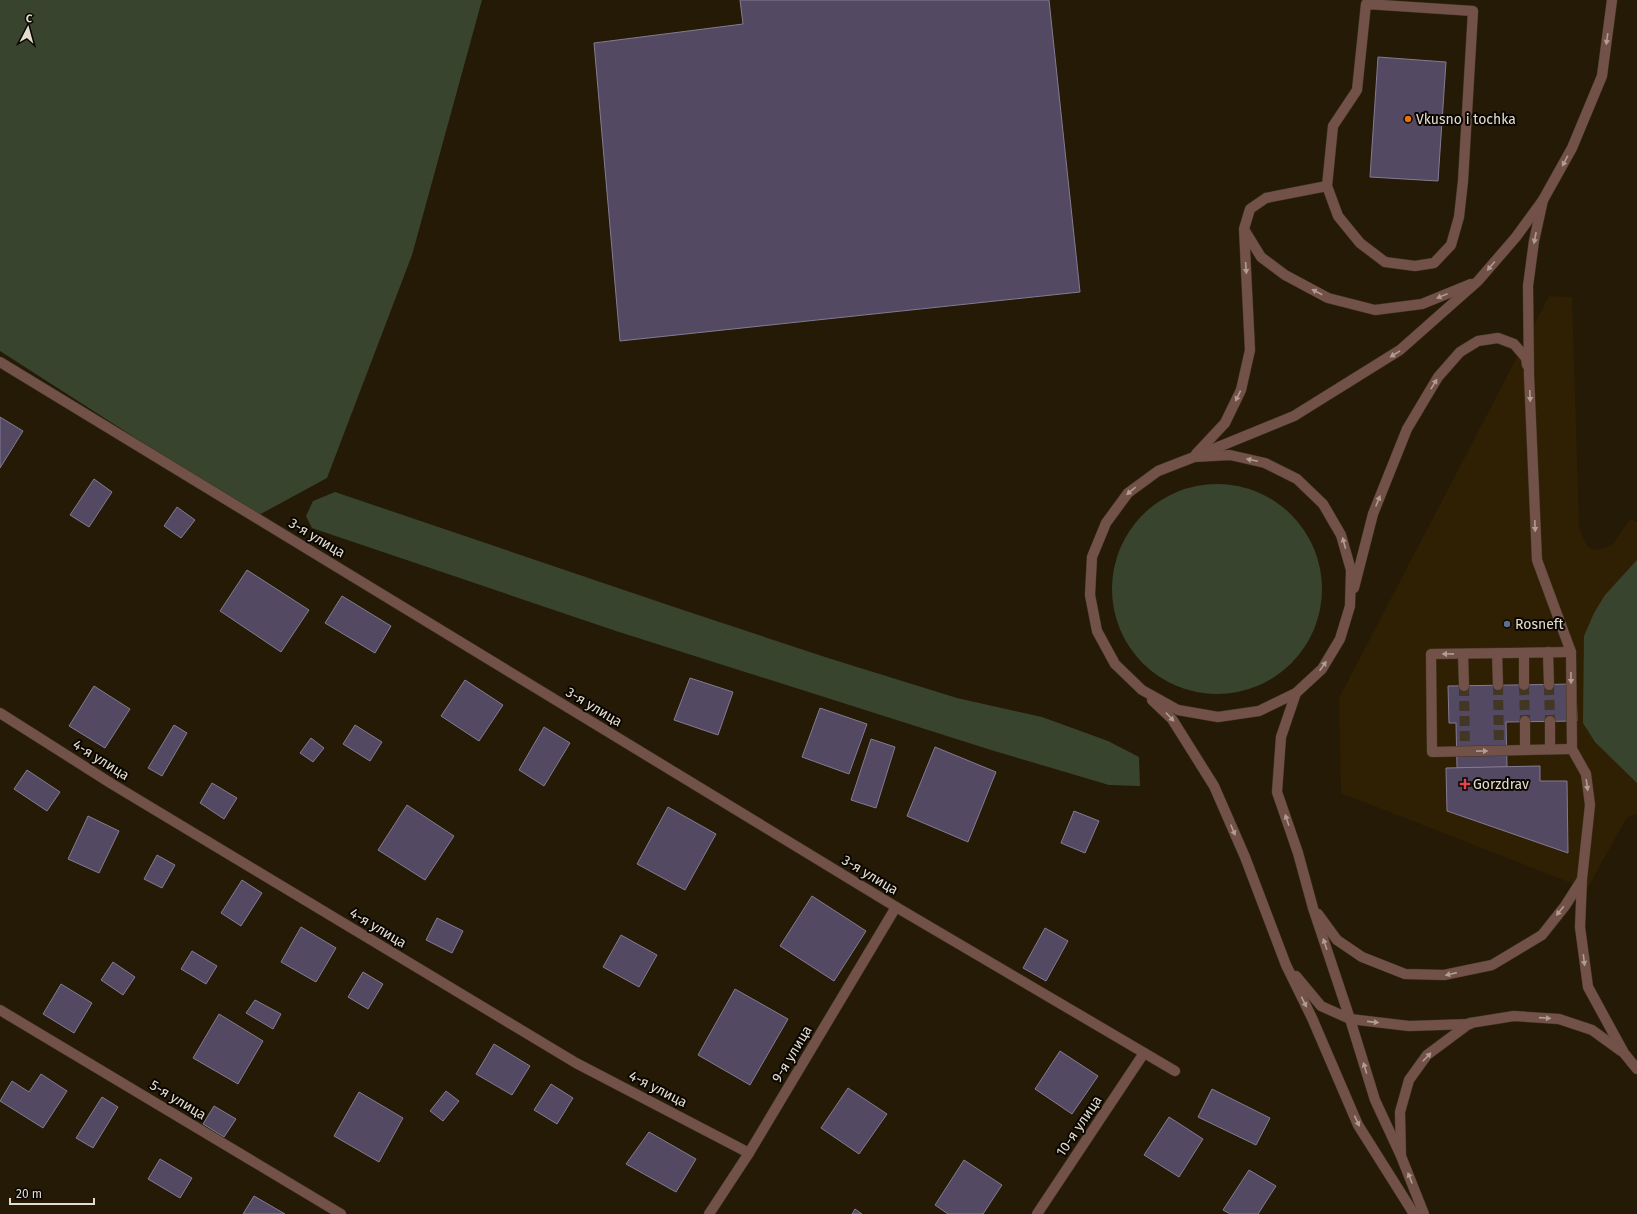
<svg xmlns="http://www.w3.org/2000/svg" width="1637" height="1214" font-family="'Fira Sans',sans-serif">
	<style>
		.built { fill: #2f2004 }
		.green { fill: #39442f }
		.building { fill: #534962; stroke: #847b92 }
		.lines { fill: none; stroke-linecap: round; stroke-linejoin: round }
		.minor-tunnel { stroke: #423724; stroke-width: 10; stroke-dasharray: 10 5; stroke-linecap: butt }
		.minor-casing { stroke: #403522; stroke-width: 11 }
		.minor { stroke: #725148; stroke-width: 10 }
		.oneway { fill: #b19d92 }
		.food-dot { fill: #e8710a; stroke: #0a0601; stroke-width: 1.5 }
		.service-dot { fill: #5c6f8a; stroke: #0a0601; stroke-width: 1.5 }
		.health-dot { fill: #e0444e; stroke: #0a0601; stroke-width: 1.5 }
		.labels { text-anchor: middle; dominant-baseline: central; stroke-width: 4; stroke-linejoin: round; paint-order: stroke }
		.poi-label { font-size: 14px; fill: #e4dccf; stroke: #0a0601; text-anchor: start }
		.street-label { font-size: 14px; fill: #e4dccf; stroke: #0a0601 }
	</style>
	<rect width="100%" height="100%" fill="#251a06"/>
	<polygon class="built" points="1549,296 1572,297 1579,528 1584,540 1588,547 1594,550 1605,548 1613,544 1630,519 1637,522 1637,814 1627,817 1587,889 1341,793 1339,698"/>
	<g class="green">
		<polygon points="0,0 482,0 412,255 327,478 257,516 0,351"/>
		<circle cx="1217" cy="589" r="105"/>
		<polygon points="335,492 677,608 828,658 957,698 1042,717 1108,741 1139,757 1140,786 1109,785 991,750 616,631 312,528 306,516 313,501"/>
		<polygon points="1637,560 1637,783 1595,742 1583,723 1584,636 1594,613 1605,595"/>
	</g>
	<g class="building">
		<polygon points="740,0 1049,0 1080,292 620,341 594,43 743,24"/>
		<polygon points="1378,57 1446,62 1438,181 1370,177"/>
		<polygon points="0,417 23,431 0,468"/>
		<polygon points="94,479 112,492 89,527 70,515"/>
		<polygon points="177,507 195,520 181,538 164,526"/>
		<polygon points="247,570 309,610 281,652 220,611"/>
		<polygon points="342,596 391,626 375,653 325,623"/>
		<polygon points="690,678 733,692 718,735 674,720"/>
		<polygon points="465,680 503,705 479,741 441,716"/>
		<polygon points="1576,684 1577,721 1506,722 1507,767 1457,768 1456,723 1449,723 1448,686"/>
		<polygon points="94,686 130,709 105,748 69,726"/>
		<polygon points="820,708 867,724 849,774 802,757"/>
		<polygon points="174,725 187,733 162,776 148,768"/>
		<polygon points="355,725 382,742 370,761 343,744"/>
		<polygon points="544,727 570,743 544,786 519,770"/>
		<polygon points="311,738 324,748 313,762 300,753"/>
		<polygon points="871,739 895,747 876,808 851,800"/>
		<polygon points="935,747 996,772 968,842 907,816"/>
		<polygon points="1540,766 1540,781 1567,781 1568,853 1447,811 1446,768"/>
		<polygon points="27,770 60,792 47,811 14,789"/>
		<polygon points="212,783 237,798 224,819 200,803"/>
		<polygon points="407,805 454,836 425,880 378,850"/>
		<polygon points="668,807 716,834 685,890 637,864"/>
		<polygon points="1074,811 1099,821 1085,853 1061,843"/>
		<polygon points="88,816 119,831 99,873 68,859"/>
		<polygon points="157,855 175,865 162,888 144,879"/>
		<polygon points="242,880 262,893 241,926 221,913"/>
		<polygon points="812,896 866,931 834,981 780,946"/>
		<polygon points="437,918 463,931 452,953 426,940"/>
		<polygon points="301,927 336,948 316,982 281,962"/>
		<polygon points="1045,928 1068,941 1046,981 1023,968"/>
		<polygon points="621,935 657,955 639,987 603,967"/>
		<polygon points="192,951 217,966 206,984 181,969"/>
		<polygon points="113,962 135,977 123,995 101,980"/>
		<polygon points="363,972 383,984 368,1009 348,997"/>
		<polygon points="61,984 92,1003 74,1033 43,1014"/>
		<polygon points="735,989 788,1019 750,1085 698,1055"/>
		<polygon points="255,1000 281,1014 273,1029 246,1013"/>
		<polygon points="219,1014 263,1041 238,1084 193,1058"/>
		<polygon points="494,1044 530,1066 512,1095 476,1074"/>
		<polygon points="1060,1051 1098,1076 1072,1114 1035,1089"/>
		<polygon points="41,1074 67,1091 43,1128 0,1101 12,1081 29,1092"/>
		<polygon points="551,1084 573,1098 557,1124 534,1110"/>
		<polygon points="848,1088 887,1114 859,1154 821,1128"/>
		<polygon points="1212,1089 1270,1118 1256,1145 1198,1117"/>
		<polygon points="446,1091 459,1101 443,1121 430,1111"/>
		<polygon points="359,1092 403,1118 379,1162 334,1136"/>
		<polygon points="102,1097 118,1107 93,1148 76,1138"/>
		<polygon points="214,1106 236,1119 224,1137 203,1124"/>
		<polygon points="1169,1117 1203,1139 1179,1177 1144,1155"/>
		<polygon points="649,1132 696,1159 676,1192 626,1164"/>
		<polygon points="160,1159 192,1178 180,1198 148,1179"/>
		<polygon points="964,1160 1002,1185 983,1214 948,1214 935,1205"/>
		<polygon points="1249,1170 1276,1186 1258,1214 1230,1214 1223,1210"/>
		<polygon points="254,1196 285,1214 243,1214"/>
		<polygon points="855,1209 862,1214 852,1214"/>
	</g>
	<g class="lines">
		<g class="minor-tunnel">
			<polyline points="1498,685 1499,750"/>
			<polyline points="1524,685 1525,721"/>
			<polyline points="1549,685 1550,721"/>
			<polyline points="1464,686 1465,751"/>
		</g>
		<defs>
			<g id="minor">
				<polygon points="1366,4 1473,11 1463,181 1459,217 1451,245 1434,263 1415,266 1385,262 1360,243 1338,216 1327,186 1333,126 1357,90"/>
				<polyline points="1543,200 1534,241 1528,286 1529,375 1537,560 1571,652 1572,749 1586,774 1590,805 1582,879 1580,927 1588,987 1624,1053 1637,1069"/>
				<polyline points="1245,231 1261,257 1285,275 1328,298 1375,310 1422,304 1471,284"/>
				<polyline points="0,362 896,907 1175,1071"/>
				<polyline points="1196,454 1225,423 1241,390 1250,350 1244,229 1250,209 1266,198 1327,186"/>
				<polyline points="1201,454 1294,416 1400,350 1478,281 1516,237 1543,200 1572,148 1602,76 1612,0"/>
				<polyline points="1354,588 1373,514 1407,429 1438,377 1460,352 1478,341 1498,338 1514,344 1526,358 1527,365"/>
				<polyline points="1548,652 1549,685"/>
				<polyline points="1571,652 1431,654 1432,752 1572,749"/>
				<polyline points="1497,653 1498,685"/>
				<polyline points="1524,653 1524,685"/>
				<polyline points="1463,654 1464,686"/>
				<polyline points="1296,693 1259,711 1218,717 1178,710 1142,690 1115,664 1097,631 1090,595 1092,557 1106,523 1128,493 1158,471 1194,457 1230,455 1265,463 1297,479 1323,504 1341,535 1351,570 1350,606 1340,639 1322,669 1296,693 1281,737 1277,792 1298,853 1313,908 1350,1019 1375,1100 1401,1156"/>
				<polyline points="1152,700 1172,719 1214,786 1245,857 1286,965 1312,1018 1358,1125 1414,1214"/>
				<polyline points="0,713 112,784 576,1063 749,1153"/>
				<polyline points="1525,721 1525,750"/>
				<polyline points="1550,721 1550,749"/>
				<polyline points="1318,914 1337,940 1362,957 1405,974 1444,975 1492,965 1542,935 1565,906 1581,881"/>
				<polyline points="1296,976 1321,1006 1350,1019 1409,1026 1470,1024"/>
				<polyline points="0,1010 341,1214"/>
				<polyline points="709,1214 749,1153 896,907"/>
				<polyline points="1037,1214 1144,1053"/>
				<polyline points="1424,1214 1401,1156 1400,1112 1409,1080 1427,1055 1470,1023 1514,1016 1559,1019 1592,1030 1621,1051"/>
			</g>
		</defs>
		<use href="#minor" class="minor-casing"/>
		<use href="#minor" class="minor"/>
	</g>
	<defs><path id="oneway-solid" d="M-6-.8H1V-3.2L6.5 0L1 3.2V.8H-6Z"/></defs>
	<g class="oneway">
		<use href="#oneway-solid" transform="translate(1607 39) rotate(98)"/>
		<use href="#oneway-solid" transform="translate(1565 161) rotate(118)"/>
		<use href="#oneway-solid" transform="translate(1535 238) rotate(101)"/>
		<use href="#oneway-solid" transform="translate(1491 266) rotate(130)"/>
		<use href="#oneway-solid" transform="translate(1246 268) rotate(86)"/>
		<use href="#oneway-solid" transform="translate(1317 292) rotate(-152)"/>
		<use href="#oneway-solid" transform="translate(1442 296) rotate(158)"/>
		<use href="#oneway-solid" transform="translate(1395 354) rotate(148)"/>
		<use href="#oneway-solid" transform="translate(1434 384) rotate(-59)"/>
		<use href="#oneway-solid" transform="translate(1238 396) rotate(116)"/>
		<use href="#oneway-solid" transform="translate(1530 396) rotate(88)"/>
		<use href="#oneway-solid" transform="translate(1252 460) rotate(-168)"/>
		<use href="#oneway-solid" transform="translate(1131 491) rotate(140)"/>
		<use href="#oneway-solid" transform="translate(1378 501) rotate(-68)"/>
		<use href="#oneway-solid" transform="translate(1535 526) rotate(88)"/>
		<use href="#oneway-solid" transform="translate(1344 543) rotate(-105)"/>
		<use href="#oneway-solid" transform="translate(1448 654) rotate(179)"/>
		<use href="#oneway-solid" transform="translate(1323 666) rotate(-55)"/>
		<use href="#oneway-solid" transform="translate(1571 678) rotate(89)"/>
		<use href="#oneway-solid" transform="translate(1170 717) rotate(47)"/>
		<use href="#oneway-solid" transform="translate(1482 751) rotate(-1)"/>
		<use href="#oneway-solid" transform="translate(1587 785) rotate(82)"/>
		<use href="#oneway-solid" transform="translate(1287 820) rotate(-109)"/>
		<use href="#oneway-solid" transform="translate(1233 830) rotate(67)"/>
		<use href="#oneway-solid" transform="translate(1560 911) rotate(129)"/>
		<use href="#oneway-solid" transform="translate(1325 944) rotate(-109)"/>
		<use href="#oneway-solid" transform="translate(1584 960) rotate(83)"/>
		<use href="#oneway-solid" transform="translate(1451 974) rotate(167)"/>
		<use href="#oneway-solid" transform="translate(1304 1002) rotate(64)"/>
		<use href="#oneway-solid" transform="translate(1545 1018) rotate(4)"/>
		<use href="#oneway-solid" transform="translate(1373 1022) rotate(6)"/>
		<use href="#oneway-solid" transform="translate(1427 1057) rotate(-46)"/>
		<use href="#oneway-solid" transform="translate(1365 1068) rotate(-107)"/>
		<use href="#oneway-solid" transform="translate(1357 1121) rotate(65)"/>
		<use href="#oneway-solid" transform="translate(1410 1178) rotate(-112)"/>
	</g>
	<circle class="food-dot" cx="1408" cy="119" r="4"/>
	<circle class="service-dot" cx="1507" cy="624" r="4"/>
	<path class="health-dot" d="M1463 778h4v4h4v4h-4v4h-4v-4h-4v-4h4z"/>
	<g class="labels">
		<g class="poi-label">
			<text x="1416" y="119">Vkusno i tochka</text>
			<text x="1515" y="624">Rosneft</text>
			<text x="1473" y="784">Gorzdrav</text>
		</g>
		<g class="street-label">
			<text transform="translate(317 538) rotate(31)">3-я улица</text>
			<text transform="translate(594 707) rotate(31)">3-я улица</text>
			<text transform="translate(101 760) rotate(32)">4-я улица</text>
			<text transform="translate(870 875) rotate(31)">3-я улица</text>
			<text transform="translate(378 928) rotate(31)">4-я улица</text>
			<text transform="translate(792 1054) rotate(-59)">9-я улица</text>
			<text transform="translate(658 1089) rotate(27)">4-я улица</text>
			<text transform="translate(178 1100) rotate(31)">5-я улица</text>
			<text transform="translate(1079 1126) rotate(-56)">10-я улица</text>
		</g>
	</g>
	<g transform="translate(28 28) rotate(6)" stroke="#0a0601" stroke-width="3" paint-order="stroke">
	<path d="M0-3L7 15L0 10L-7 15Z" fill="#e4dccf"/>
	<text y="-6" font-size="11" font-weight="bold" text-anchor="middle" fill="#e4dccf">С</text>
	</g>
	<path d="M10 1198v6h84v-6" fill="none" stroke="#e4dccf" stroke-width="2"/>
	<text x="16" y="1198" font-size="12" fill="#e4dccf" stroke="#0a0601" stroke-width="3" paint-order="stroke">20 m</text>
</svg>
